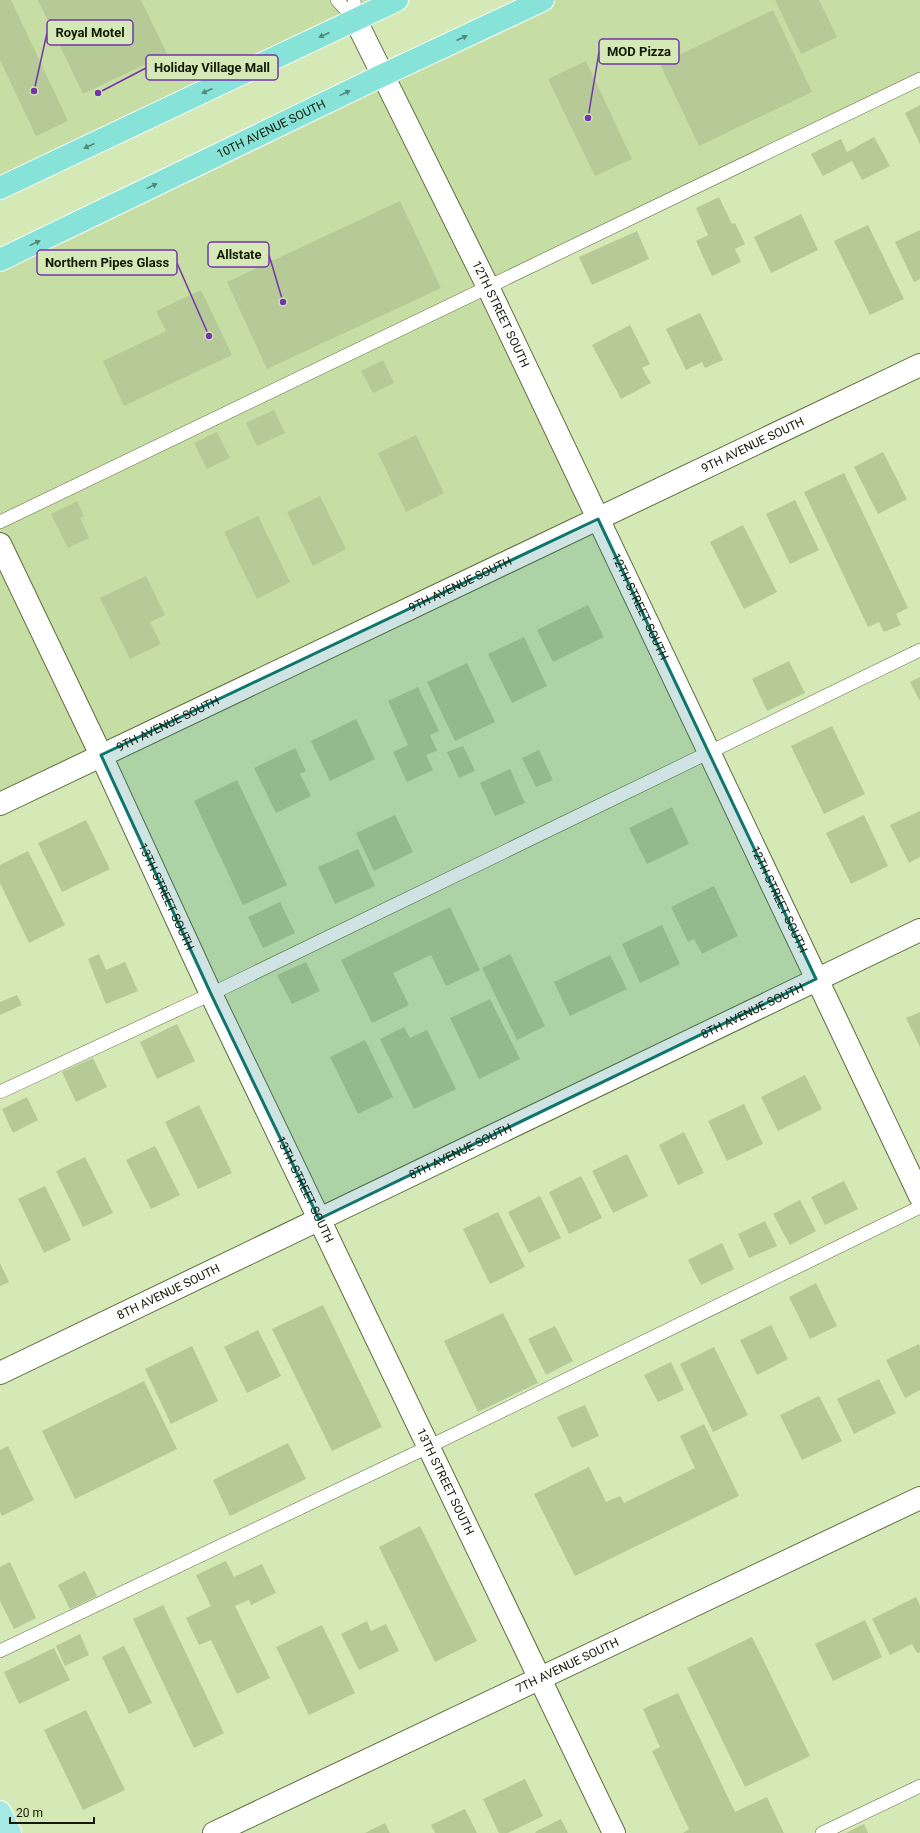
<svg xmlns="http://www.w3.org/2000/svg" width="920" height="1833" font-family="Roboto,sans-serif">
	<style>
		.built { fill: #c6dda3 }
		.building { fill: #b6ca97 }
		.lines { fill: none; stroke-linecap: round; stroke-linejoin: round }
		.service-casing { stroke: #5c6d3e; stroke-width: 14 }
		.minor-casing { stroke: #5c6d3e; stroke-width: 24 }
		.tertiary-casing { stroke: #5c6d3e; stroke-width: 24 }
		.primary-casing { stroke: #fff; stroke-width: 24 }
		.trunk-casing { stroke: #fff; stroke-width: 24 }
		.service { stroke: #fff; stroke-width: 13 }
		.minor { stroke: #fff; stroke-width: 22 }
		.tertiary { stroke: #fff; stroke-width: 22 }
		.primary { stroke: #a5eae2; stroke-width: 22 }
		.trunk { stroke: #87e3d8; stroke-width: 22 }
		.oneway { fill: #52887a }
		.marked { fill: #0f766e; fill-opacity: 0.2; stroke: #0f766e; stroke-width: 3; stroke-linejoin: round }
		.labels { text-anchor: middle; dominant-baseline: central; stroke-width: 3; stroke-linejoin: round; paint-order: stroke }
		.street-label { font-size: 12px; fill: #121906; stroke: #d4e9b5 }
		.leader { fill: none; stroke: #7435aa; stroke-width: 1.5 }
		.callout-dot { fill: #7435aa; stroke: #d4e9b5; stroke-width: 1.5 }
		.callout { fill: #d4e9b5; stroke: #7435aa; stroke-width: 1.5 }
		.callout-label { font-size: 13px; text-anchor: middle; font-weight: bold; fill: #121906 }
	</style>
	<rect width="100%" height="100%" fill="#d4e9b5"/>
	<g class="built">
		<polygon points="0,0 392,0 0,187"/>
		<polygon points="543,0 920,0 920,79 488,287 598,519 0,804 0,260"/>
	</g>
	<g class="building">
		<polygon points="0,0 11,0 68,121 36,136 0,60"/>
		<polygon points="38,0 141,0 167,54 83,94"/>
		<polygon points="775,0 819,0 837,37 801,54"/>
		<polygon points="773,10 812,92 699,146 660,64"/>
		<polygon points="586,61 632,159 595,176 548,79"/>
		<polygon points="920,105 920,144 905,113"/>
		<polygon points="874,137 890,166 862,180 852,161 823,176 811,154 841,139 847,152"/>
		<polygon points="719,197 732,224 735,223 745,244 735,249 741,262 712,276 696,241 708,235 696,208"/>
		<polygon points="400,201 441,288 267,369 227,282"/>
		<polygon points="801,214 818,250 771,273 754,237"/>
		<polygon points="868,225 904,299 870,315 834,241"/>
		<polygon points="920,230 920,279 914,282 895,242"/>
		<polygon points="637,231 649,259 592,285 579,257"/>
		<polygon points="201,290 232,355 124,406 103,361 166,331 156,311"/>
		<polygon points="700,313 723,360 705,368 702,362 686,370 666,329"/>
		<polygon points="630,325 650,364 642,368 651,383 621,399 592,345"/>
		<polygon points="383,360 394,383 373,393 361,371"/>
		<polygon points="274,410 285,433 257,446 246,423"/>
		<polygon points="217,432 230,458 207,469 194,443"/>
		<polygon points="416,435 444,493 406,512 378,453"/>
		<polygon points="883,452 907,499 878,514 854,467"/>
		<polygon points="844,473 908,608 896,614 901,625 884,632 879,622 868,627 804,492"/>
		<polygon points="320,496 346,549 313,566 287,512"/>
		<polygon points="795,500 819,550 790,564 766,514"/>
		<polygon points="77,501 84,516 80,518 89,538 68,548 51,514"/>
		<polygon points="258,516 290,582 257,599 224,532"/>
		<polygon points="743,525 777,592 744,609 710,542"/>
		<polygon points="146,576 165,615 150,622 161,644 130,659 100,598"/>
		<polygon points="588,605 604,637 553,662 537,630"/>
		<polygon points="524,637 547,686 512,703 488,654"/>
		<polygon points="789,661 805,693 767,711 752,679"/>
		<polygon points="467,663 495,722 455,741 427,682"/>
		<polygon points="920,677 920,701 910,682"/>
		<polygon points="418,687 439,731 430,735 437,751 426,755 433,770 407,782 393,752 408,745 388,701"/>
		<polygon points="356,719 375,759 330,781 311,741"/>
		<polygon points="832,726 865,794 824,814 791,746"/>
		<polygon points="463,746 475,771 459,778 447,752"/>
		<polygon points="295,748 306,771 300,774 311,796 276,813 254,768"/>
		<polygon points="539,750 553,780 536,787 522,758"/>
		<polygon points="510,769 525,803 495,816 480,783"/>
		<polygon points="237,780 287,885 243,905 194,801"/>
		<polygon points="672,807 689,844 647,864 629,828"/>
		<polygon points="920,811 920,857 909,863 890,825"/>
		<polygon points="395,815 413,852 374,871 356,833"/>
		<polygon points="864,815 888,866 851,884 826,833"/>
		<polygon points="86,820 110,869 62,892 38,843"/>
		<polygon points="358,849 375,886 335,904 318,867"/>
		<polygon points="28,851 65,925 29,943 0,883 0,865"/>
		<polygon points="714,886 738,936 702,954 694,939 688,942 671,907"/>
		<polygon points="280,902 295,933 263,948 248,917"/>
		<polygon points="450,907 480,970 446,986 431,955 393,973 409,1005 372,1023 341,960"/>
		<polygon points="662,925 680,964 640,983 622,944"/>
		<polygon points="99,954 106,970 125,962 138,991 106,1004 88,959"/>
		<polygon points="510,954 545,1026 517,1040 482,968"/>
		<polygon points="610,955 627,989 570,1016 554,982"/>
		<polygon points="306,962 320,991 292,1004 277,975"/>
		<polygon points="17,995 22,1005 0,1015 0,1002"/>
		<polygon points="490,999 520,1059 479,1079 450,1018"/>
		<polygon points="920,1012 920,1047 906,1018"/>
		<polygon points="177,1024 195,1061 157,1079 140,1042"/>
		<polygon points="404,1027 410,1038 427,1030 456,1089 414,1109 380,1039"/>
		<polygon points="365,1040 393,1097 358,1114 330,1057"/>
		<polygon points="93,1058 107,1087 76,1102 62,1072"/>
		<polygon points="805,1075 822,1109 778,1131 761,1097"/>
		<polygon points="27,1097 38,1120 13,1133 2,1109"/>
		<polygon points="744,1104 763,1144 727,1161 708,1121"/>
		<polygon points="199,1105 232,1173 198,1189 165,1122"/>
		<polygon points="684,1132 704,1173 678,1185 659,1145"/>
		<polygon points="155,1146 180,1195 151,1209 126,1160"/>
		<polygon points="627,1154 648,1196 613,1213 592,1171"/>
		<polygon points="85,1157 113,1213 83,1227 56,1171"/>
		<polygon points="581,1176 602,1218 569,1234 549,1192"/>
		<polygon points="844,1181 858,1209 825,1225 811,1197"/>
		<polygon points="45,1186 71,1240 44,1253 18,1199"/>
		<polygon points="540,1196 561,1238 529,1253 508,1212"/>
		<polygon points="800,1200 816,1231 790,1245 773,1214"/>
		<polygon points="498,1212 525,1267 490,1284 463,1229"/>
		<polygon points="765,1221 777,1246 749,1258 738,1234"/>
		<polygon points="722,1243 734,1269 701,1285 688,1260"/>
		<polygon points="0,1263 9,1282 0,1286"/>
		<polygon points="816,1283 837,1326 810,1339 789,1297"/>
		<polygon points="323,1305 382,1427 332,1451 272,1329"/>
		<polygon points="503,1313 538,1383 478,1412 444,1341"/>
		<polygon points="771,1325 788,1359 757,1375 740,1340"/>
		<polygon points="555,1326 573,1361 546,1375 528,1339"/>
		<polygon points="258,1330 281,1376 247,1393 224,1347"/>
		<polygon points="919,1344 920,1347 920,1390 905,1398 886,1360"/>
		<polygon points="192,1346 218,1401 171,1424 145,1369"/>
		<polygon points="714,1347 748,1415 713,1432 680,1364"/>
		<polygon points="671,1362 684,1390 658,1402 644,1375"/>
		<polygon points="879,1379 896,1413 854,1434 837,1399"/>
		<polygon points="144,1381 177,1449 75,1499 42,1431"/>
		<polygon points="819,1396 842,1441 802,1460 780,1415"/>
		<polygon points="585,1405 599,1436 572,1448 557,1417"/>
		<polygon points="704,1424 739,1496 575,1576 534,1494 589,1467 606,1502 620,1496 624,1503 695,1468 680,1436"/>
		<polygon points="288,1443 306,1479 230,1516 213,1480"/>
		<polygon points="8,1446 34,1500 2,1516 0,1512 0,1450"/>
		<polygon points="420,1526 477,1641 435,1662 379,1547"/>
		<polygon points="226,1561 234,1577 262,1564 276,1593 251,1605 249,1600 235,1606 270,1678 237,1694 211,1640 199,1645 186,1618 211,1606 196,1575"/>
		<polygon points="10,1562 36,1618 14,1629 0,1601 0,1567"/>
		<polygon points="85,1571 97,1596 70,1609 58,1585"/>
		<polygon points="916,1597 920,1606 920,1652 917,1653 912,1644 890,1655 872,1619"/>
		<polygon points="163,1605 224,1733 194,1748 133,1619"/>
		<polygon points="865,1620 882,1657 833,1681 815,1644"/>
		<polygon points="367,1621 371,1631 386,1624 399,1651 359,1670 341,1634"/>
		<polygon points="322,1625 355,1693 309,1715 276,1647"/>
		<polygon points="80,1634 89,1655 65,1666 56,1646"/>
		<polygon points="752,1637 810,1756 745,1787 687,1668"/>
		<polygon points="124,1646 152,1703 129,1714 102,1657"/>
		<polygon points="54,1648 70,1680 19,1704 4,1672"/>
		<polygon points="678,1693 735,1812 767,1797 784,1833 683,1833 689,1829 652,1751 660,1747 643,1709"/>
		<polygon points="86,1710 125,1790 83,1810 44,1730"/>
		<polygon points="525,1779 543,1816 508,1833 499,1833 483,1799"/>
		<polygon points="465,1809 477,1833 435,1833 431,1825"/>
		<polygon points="561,1819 568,1833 536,1833 535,1832"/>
		<polygon points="385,1823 390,1833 365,1833"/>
		<polygon points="864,1824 868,1833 846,1833"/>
	</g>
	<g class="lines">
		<defs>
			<g id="service">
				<polyline points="337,0 356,21"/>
				<polyline points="354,0 356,21"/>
				<polyline points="0,522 920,79"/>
				<polyline points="0,1092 211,994 920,650"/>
				<polyline points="0,1651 428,1447 920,1207"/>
				<polyline points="822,1833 920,1786"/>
			</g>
			<g id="minor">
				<path id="s1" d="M 356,21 L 488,287 L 920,1196"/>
				<path id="s2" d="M 0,804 L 920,365"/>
				<path id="s3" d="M 0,1373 L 920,930"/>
				<path id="s4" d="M 214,1833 L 920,1498"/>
			</g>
			<g id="tertiary">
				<path id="s5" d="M 0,544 L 101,755 L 211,994 L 614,1833"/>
			</g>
			<polyline id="primary" points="0,1812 10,1833"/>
			<g id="trunk">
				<polyline points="0,188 397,0"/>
				<path id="s6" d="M 0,260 L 383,75 L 543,0"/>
			</g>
		</defs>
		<use href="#service" class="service-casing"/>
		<use href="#minor" class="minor-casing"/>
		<use href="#tertiary" class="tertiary-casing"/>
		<use href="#primary" class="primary-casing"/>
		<use href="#trunk" class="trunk-casing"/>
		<use href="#service" class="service"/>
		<use href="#minor" class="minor"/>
		<use href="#tertiary" class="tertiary"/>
		<use href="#primary" class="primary"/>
		<use href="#trunk" class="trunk"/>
	</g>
	<defs><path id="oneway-solid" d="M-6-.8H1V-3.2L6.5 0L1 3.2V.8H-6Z"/></defs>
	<g class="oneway">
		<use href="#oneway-solid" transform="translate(324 35) rotate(155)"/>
		<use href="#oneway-solid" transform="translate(462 38) rotate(-25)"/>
		<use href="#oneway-solid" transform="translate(207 91) rotate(155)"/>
		<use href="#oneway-solid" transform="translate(345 93) rotate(-26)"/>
		<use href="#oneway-solid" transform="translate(89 146) rotate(155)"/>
		<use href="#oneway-solid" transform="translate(152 186) rotate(-26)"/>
		<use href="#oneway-solid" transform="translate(35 243) rotate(-26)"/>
	</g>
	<path class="marked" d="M 598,519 L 816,979 L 319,1219 L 211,994 L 101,755 Z"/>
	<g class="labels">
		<g class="street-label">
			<text stroke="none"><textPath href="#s6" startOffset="301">10TH AVENUE SOUTH</textPath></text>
			<text stroke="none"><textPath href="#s1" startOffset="327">12TH STREET SOUTH</textPath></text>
			<text stroke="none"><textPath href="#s2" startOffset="834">9TH AVENUE SOUTH</textPath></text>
			<text stroke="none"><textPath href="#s2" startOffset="510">9TH AVENUE SOUTH</textPath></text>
			<text stroke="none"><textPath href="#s1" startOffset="651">12TH STREET SOUTH</textPath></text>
			<text stroke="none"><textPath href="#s2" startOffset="186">9TH AVENUE SOUTH</textPath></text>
			<text stroke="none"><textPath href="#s5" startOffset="390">13TH STREET SOUTH</textPath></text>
			<text stroke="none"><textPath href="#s1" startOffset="975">12TH STREET SOUTH</textPath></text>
			<text stroke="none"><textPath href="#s3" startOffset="835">8TH AVENUE SOUTH</textPath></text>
			<text stroke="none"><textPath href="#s3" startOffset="511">8TH AVENUE SOUTH</textPath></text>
			<text stroke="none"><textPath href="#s5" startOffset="714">13TH STREET SOUTH</textPath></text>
			<text stroke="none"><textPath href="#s3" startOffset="187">8TH AVENUE SOUTH</textPath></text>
			<text stroke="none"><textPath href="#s5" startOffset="1038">13TH STREET SOUTH</textPath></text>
			<text stroke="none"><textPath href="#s4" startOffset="391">7TH AVENUE SOUTH</textPath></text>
		</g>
	</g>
	<path class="leader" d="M34 91L47 33M588 118L599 52M98 93L146 68M283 302L269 255M209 336L177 263"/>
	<g class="callout-dot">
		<circle cx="34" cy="91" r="4"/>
		<circle cx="588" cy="118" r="4"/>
		<circle cx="98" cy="93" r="4"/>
		<circle cx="283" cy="302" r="4"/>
		<circle cx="209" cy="336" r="4"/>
	</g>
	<g class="callout">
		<rect x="47" y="20" width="86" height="25" rx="4"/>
		<rect x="599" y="39" width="80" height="25" rx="4"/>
		<rect x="146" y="55" width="132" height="25" rx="4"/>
		<rect x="208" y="242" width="61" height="25" rx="4"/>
		<rect x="37" y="250" width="140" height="25" rx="4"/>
	</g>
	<g class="callout-label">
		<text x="90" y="37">Royal Motel</text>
		<text x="639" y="56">MOD Pizza</text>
		<text x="212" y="72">Holiday Village Mall</text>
		<text x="239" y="259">Allstate</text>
		<text x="107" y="267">Northern Pipes Glass</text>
	</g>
	<path d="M10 1817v6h84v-6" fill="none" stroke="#121906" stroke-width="2"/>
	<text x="16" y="1817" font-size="12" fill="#121906" stroke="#d4e9b5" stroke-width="3" paint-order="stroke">20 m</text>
</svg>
